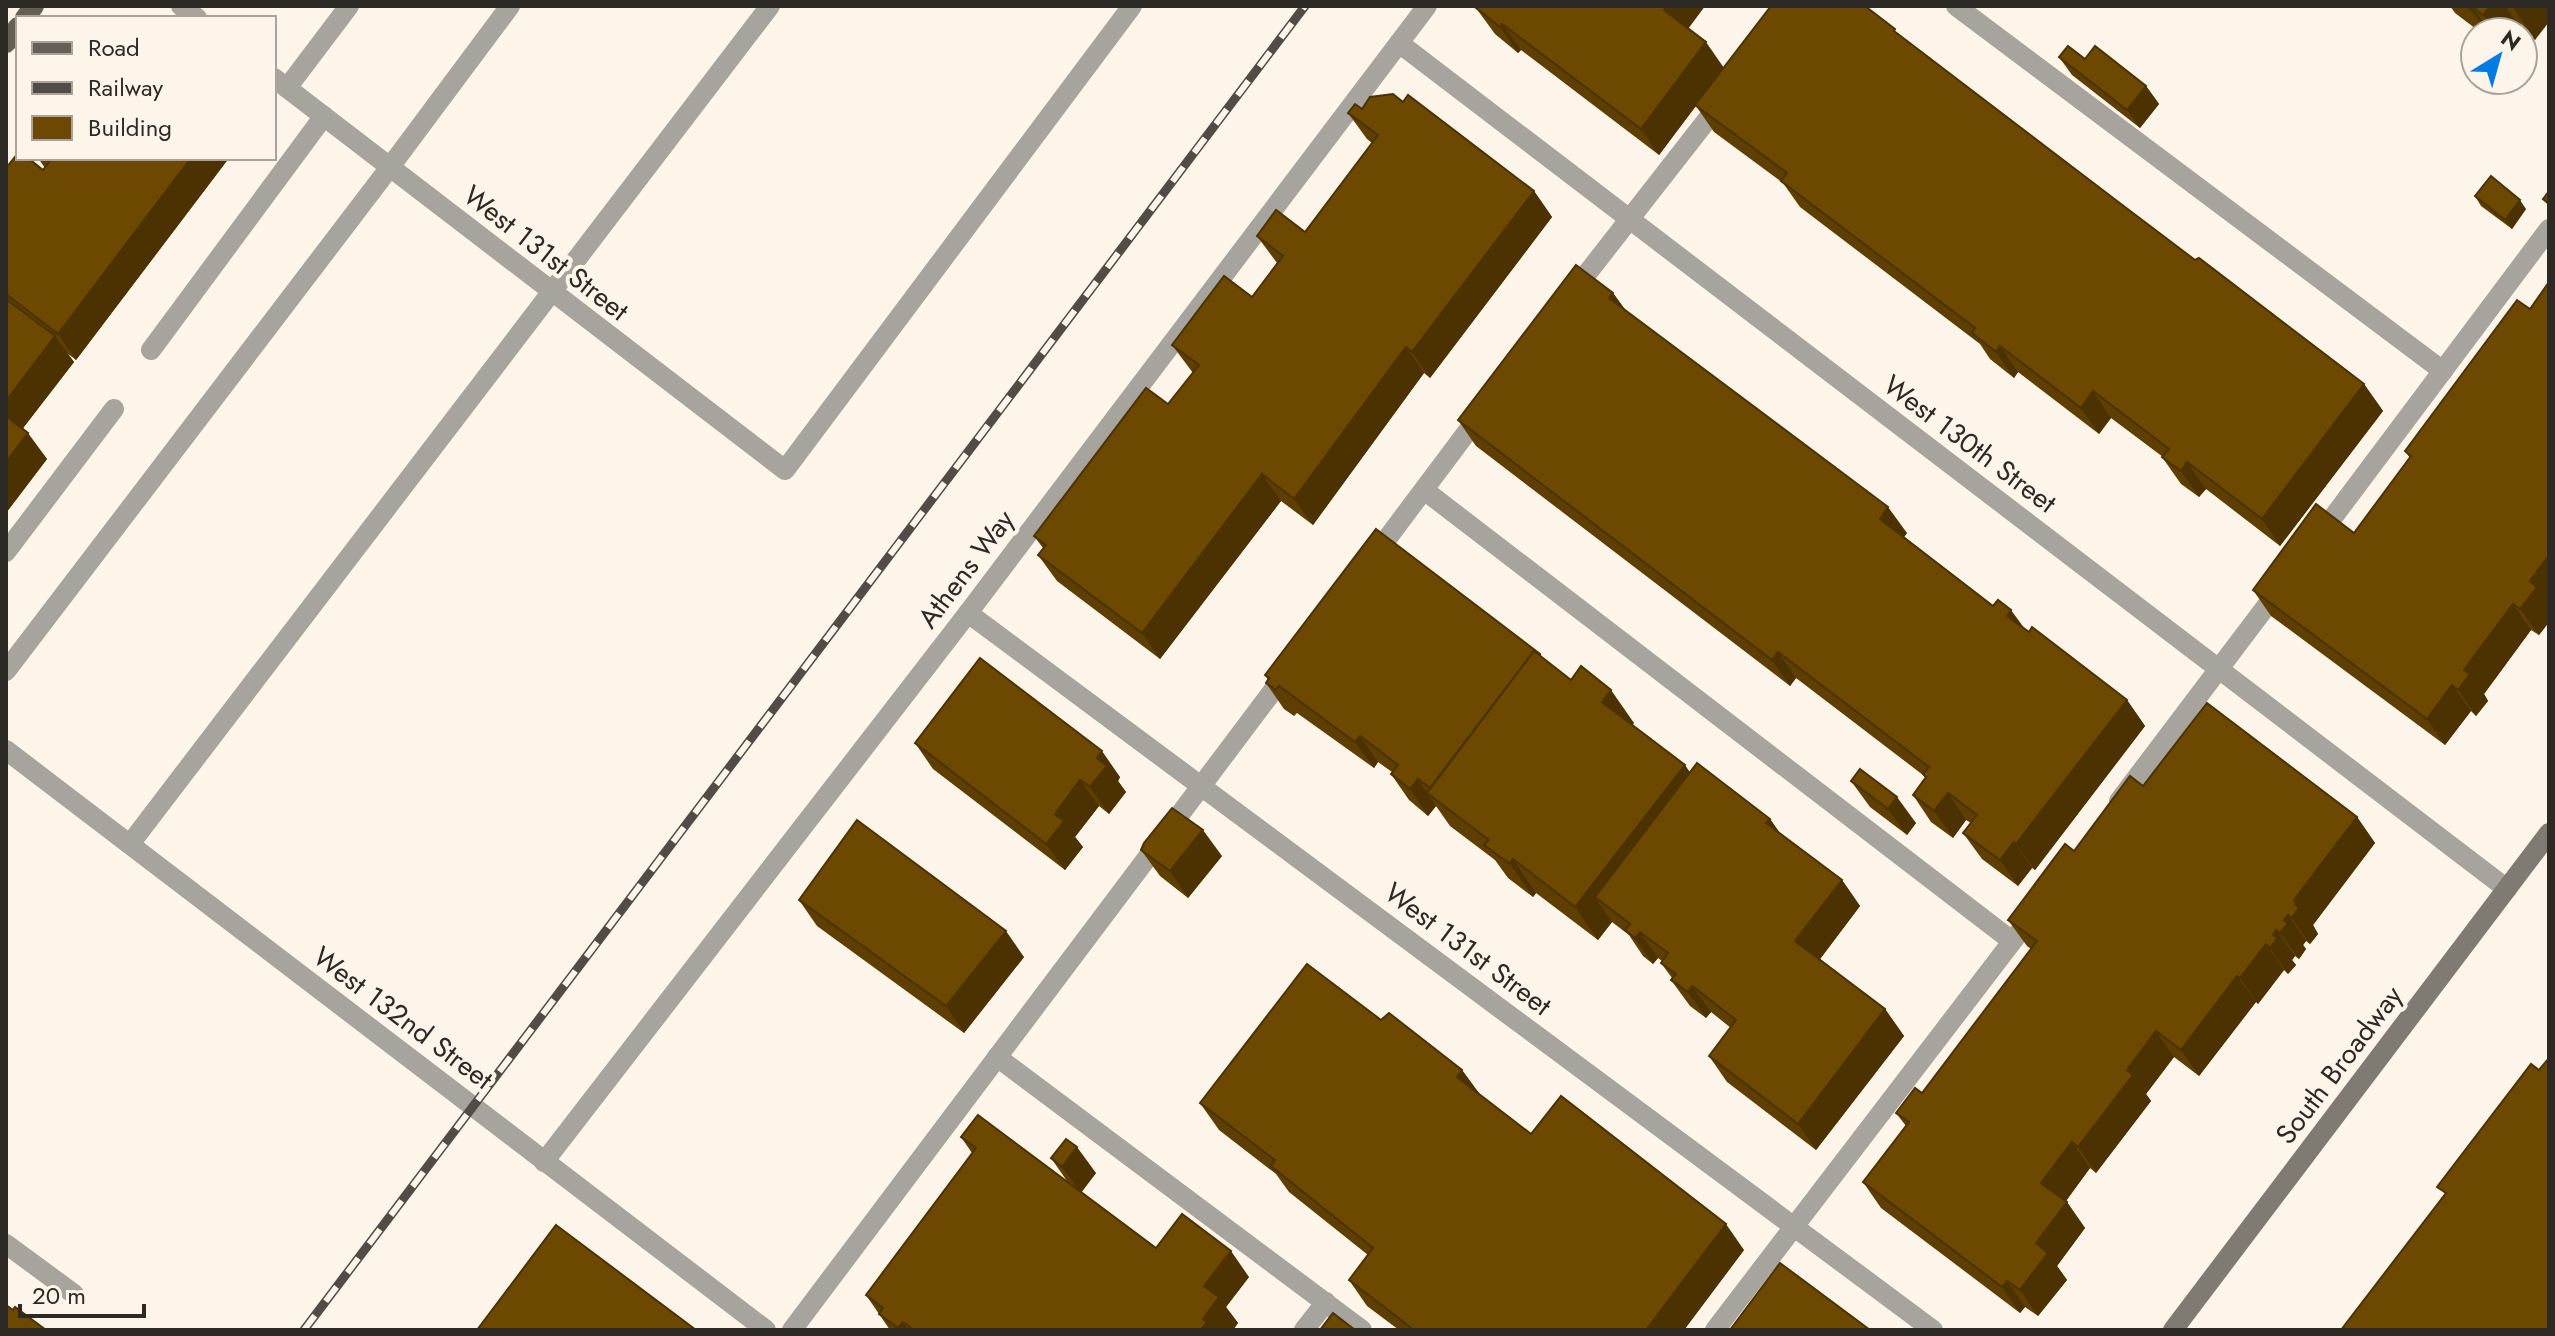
<svg xmlns="http://www.w3.org/2000/svg" width="2555" height="1336" font-family="Jost,sans-serif">
	<style>
		.lines { fill: none; stroke-linecap: round; stroke-linejoin: round }
		.service { stroke: #a7a39d; stroke-width: 20 }
		.minor { stroke: #a7a39d; stroke-width: 20 }
		.secondary { stroke: #807b72; stroke-width: 20 }
		.primary { stroke: #655f54; stroke-width: 20 }
		.rail-casing { stroke: #514c46; stroke-width: 9 }
		.rail { stroke: #fef5ea; stroke-width: 6; stroke-dasharray: 18; stroke-linecap: butt }
		.wall { fill: #5e3e01 }
		.shaded-wall { fill: #4c3201 }
		.building { fill: #6d4801; stroke: #4c3201; stroke-width: 2 }
		.labels { text-anchor: middle; dominant-baseline: central; stroke-width: 8; stroke-linejoin: round; paint-order: stroke }
		.street-label { font-size: 28px; fill: #2d2924; stroke: #fef5ea }
	</style>
	<rect width="100%" height="100%" fill="#fef5ea"/>
	<g class="lines">
		<g class="service">
			<polyline points="1956,6 2443,371"/>
			<polyline points="287,88 349,6"/>
			<polyline points="1571,294 1721,102"/>
			<polyline points="151,350 324,116"/>
			<polyline points="1424,490 2012,941"/>
			<polyline points="2319,536 2549,229"/>
			<polyline points="6,552 114,409"/>
			<polyline points="1371,560 1482,412"/>
			<polyline points="6,671 390,167 510,6"/>
			<polyline points="2119,801 2280,588"/>
			<polyline points="130,844 770,6"/>
			<polyline points="997,1057 1362,1330"/>
			<polyline points="6,1244 74,1294"/>
			<polyline points="792,1330 1287,672"/>
			<polyline points="1304,1330 1326,1302"/>
			<polyline points="1715,1330 2034,913"/>
		</g>
		<g class="minor">
			<polyline points="181,6 197,18"/>
			<polyline points="1399,43 2507,889"/>
			<polyline points="274,78 785,470 1132,6"/>
			<polyline points="968,613 1933,1330"/>
			<polyline points="6,750 766,1330"/>
			<polyline points="544,1162 968,613 1427,6"/>
		</g>
		<polyline class="secondary" points="2173,1330 2549,833"/>
		<g class="primary">
			<polyline points="25,18 34,6"/>
			<polyline points="6,43 18,27"/>
		</g>
		<defs>
			<polyline id="rail" points="304,1330 1305,6"/>
		</defs>
		<use href="#rail" class="rail-casing"/>
		<use href="#rail" class="rail"/>
	</g>
	<g class="wall">
		<polygon points="1477,6 1705,6 1688,29 1724,68 1900,37 2195,260 2364,384 2383,411 2280,546 2206,489 2199,497 2181,484 2162,457 2163,457 2111,418 2099,434 2018,372 2014,378 1990,359 1980,344 1800,207 1783,183 1714,132 1696,106 1659,155 1521,50 1518,53 1495,34 1476,8"/>
		<polygon points="2450,6 2549,6 2535,40 2521,29 2519,32 2480,32 2455,13"/>
		<polygon points="2059,57 2085,59 2146,86 2159,104 2140,128 2072,75"/>
		<polygon points="1362,109 1534,191 1552,217 1430,378 1424,373 1313,525 1281,501 1160,659 1057,581 1038,555 1043,548 1034,536 1168,404 1193,373 1172,345 1252,297 1277,263 1257,236 1305,232 1372,143 1367,139 1348,113"/>
		<polygon points="38,158 229,158 76,360 67,353 74,362 23,428 47,459 6,513 6,168 43,170 45,168"/>
		<polygon points="2475,196 2526,209 2512,229 2481,206"/>
		<polygon points="2549,282 2549,622 2539,635 2531,630 2484,694 2488,701 2476,716 2471,711 2445,745 2271,616 2253,590 2354,533 2410,458 2405,451 2530,309"/>
		<polygon points="1613,293 1626,311 1907,533 1904,537 1993,606 2127,700 2145,726 2035,870 2032,868 2018,886 1982,859 1963,833 1971,823 1966,820 1953,838 1931,822 1913,795 1926,778 1923,775 1796,678 1790,686 1476,446 1458,420"/>
		<polygon points="1540,654 1543,658 1571,680 1634,723 1632,725 1690,773 1770,819 1780,833 1842,880 1860,906 1820,959 1885,1009 1904,1036 1816,1150 1727,1082 1709,1056 1731,1028 1711,1012 1706,1018 1690,1006 1671,980 1672,978 1661,963 1662,961 1658,958 1653,964 1643,956 1629,935 1612,922 1598,940 1536,893 1533,897 1508,878 1495,860 1450,826 1436,806 1428,816 1409,800 1391,774 1392,772 1378,762 1374,768 1297,713 1294,716 1284,709 1266,683 1268,680 1265,675"/>
		<polygon points="915,743 1120,777 1118,781 1126,792 1109,814 1099,806 1075,837 1083,847 1065,870 933,769"/>
		<polygon points="1851,781 1916,823 1907,835 1870,807"/>
		<polygon points="2143,786 2357,817 2375,843 2313,925 2318,934 2310,944 2306,941 2303,945 2306,949 2299,959 2295,956 2292,960 2296,965 2288,974 2284,970 2258,1004 2256,1002 2199,1076 2174,1057 2146,1094 2151,1101 2096,1173 2090,1168 2066,1201 2085,1228 2057,1266 2067,1280 2038,1316 2025,1307 2020,1313 1881,1208 1863,1182 1906,1126 1896,1113 1922,1093 2031,949 2027,946 2008,920 2074,851"/>
		<polygon points="1141,850 1222,856 1188,898 1160,876"/>
		<polygon points="799,900 1024,957 964,1033 817,926"/>
		<polygon points="1381,1020 1462,1070 1481,1096 1531,1134 1744,1250 1684,1330 1399,1330 1367,1306 1349,1280 1368,1255 1289,1192 1276,1174 1219,1130 1200,1103"/>
		<polygon points="961,1137 1067,1181 1051,1158 1096,1173 1081,1192 1156,1248 1249,1277 1226,1307 1238,1323 1233,1330 890,1330 866,1295 972,1153"/>
	</g>
	<g class="shaded-wall">
		<polygon points="1667,6 1705,6 1682,36 1664,10"/>
		<polygon points="2490,6 2505,6 2521,29 2519,32 2495,32 2483,15"/>
		<polygon points="2512,6 2549,6 2549,22 2535,40"/>
		<polygon points="2473,7 2490,32 2487,32 2471,10"/>
		<polygon points="1502,24 1521,50 1518,53 1500,27"/>
		<polygon points="1706,42 1724,68 1659,155 1641,129"/>
		<polygon points="2146,86 2159,104 2140,128 2127,110"/>
		<polygon points="191,158 229,158 76,360 58,334"/>
		<polygon points="1534,191 1552,217 1430,378 1412,352"/>
		<polygon points="2520,200 2526,209 2512,229 2505,220"/>
		<polygon points="1613,293 1632,319 1609,298"/>
		<polygon points="55,336 74,362 17,436 6,421 6,401"/>
		<polygon points="2000,346 2018,372 2014,378 1996,352"/>
		<polygon points="1406,347 1424,373 1313,525 1294,499"/>
		<polygon points="2364,384 2383,411 2280,546 2262,519"/>
		<polygon points="2093,391 2111,418 2099,434 2081,408"/>
		<polygon points="28,433 47,459 6,513 6,462"/>
		<polygon points="2187,462 2206,489 2199,497 2181,471"/>
		<polygon points="1262,474 1281,501 1160,659 1142,633"/>
		<polygon points="1888,507 1907,533 1898,545 1880,519"/>
		<polygon points="2547,558 2549,561 2549,622 2539,635 2520,609 2530,581"/>
		<polygon points="2513,604 2531,630 2484,694 2488,701 2476,716 2458,690 2464,670"/>
		<polygon points="2011,610 2030,636 2007,616"/>
		<polygon points="1778,652 1796,678 1790,686 1772,660"/>
		<polygon points="2452,685 2471,711 2445,745 2427,719"/>
		<polygon points="1611,690 1634,723 1625,735 1602,702"/>
		<polygon points="2127,700 2145,726 2035,870 2016,844"/>
		<polygon points="1360,736 1378,762 1374,768 1355,742"/>
		<polygon points="1102,751 1120,777 1118,781 1126,792 1109,814 1090,787 1097,758"/>
		<polygon points="1685,765 1708,799 1595,897 1612,922 1598,940 1575,907"/>
		<polygon points="1418,779 1436,806 1428,816 1410,789"/>
		<polygon points="1080,780 1099,806 1075,837 1083,847 1065,870 1046,844 1055,814"/>
		<polygon points="1948,793 1966,820 1953,838 1934,811"/>
		<polygon points="1897,797 1916,823 1907,835 1888,809"/>
		<polygon points="2357,817 2375,843 2313,925 2318,934 2310,944 2292,918 2295,904 2294,900"/>
		<polygon points="1770,819 1788,845 1766,823"/>
		<polygon points="1203,830 1222,856 1188,898 1170,871"/>
		<polygon points="2014,842 2032,868 2018,886 2000,860"/>
		<polygon points="1513,859 1536,893 1533,897 1510,864"/>
		<polygon points="1842,880 1860,906 1814,967 1795,941"/>
		<polygon points="2288,915 2306,941 2303,945 2306,949 2299,959 2280,933 2284,920"/>
		<polygon points="2276,930 2295,956 2292,960 2296,965 2288,974 2270,948 2273,935"/>
		<polygon points="1006,931 1024,957 964,1033 946,1006"/>
		<polygon points="1640,932 1658,958 1653,964 1635,938"/>
		<polygon points="2266,944 2284,970 2258,1004 2240,978"/>
		<polygon points="2237,976 2256,1002 2199,1076 2181,1050"/>
		<polygon points="1692,986 1711,1012 1706,1018 1688,992"/>
		<polygon points="1885,1009 1904,1036 1816,1150 1798,1124"/>
		<polygon points="2156,1031 2174,1057 2146,1094 2151,1101 2096,1173 2078,1147 2127,1070"/>
		<polygon points="1462,1070 1481,1096 1457,1077"/>
		<polygon points="2072,1142 2090,1168 2060,1209 2041,1183"/>
		<polygon points="1077,1147 1096,1173 1081,1193 1062,1167"/>
		<polygon points="2067,1202 2085,1228 2057,1266 2067,1280 2038,1316 2020,1290 2036,1243"/>
		<polygon points="1726,1224 1744,1250 1684,1330 1646,1330"/>
		<polygon points="1231,1251 1249,1277 1226,1307 1238,1323 1233,1330 1201,1330 1204,1286"/>
		<polygon points="2007,1281 2025,1307 2020,1313 2002,1287"/>
		<polygon points="903,1322 908,1330 899,1330 898,1328"/>
	</g>
	<g class="building">
		<polygon points="1478,6 1667,6 1664,10 1706,42 1641,129 1502,24 1500,27 1476,8"/>
		<polygon points="1771,6 1865,6 1895,29 1894,31 2121,204 2195,260 2199,258 2364,384 2262,519 2187,462 2181,471 2162,457 2169,449 2093,391 2081,408 2000,346 1996,352 1972,333 1975,328 1781,181 1787,173 1695,105"/>
		<polygon points="2467,6 2490,6 2483,15 2473,7 2471,10"/>
		<polygon points="2068,46 2085,59 2095,46 2146,86 2127,110 2059,57"/>
		<polygon points="1393,94 1403,102 1408,95 1534,191 1412,352 1406,347 1294,499 1262,474 1142,633 1038,555 1046,545 1034,536 1146,388 1168,404 1199,365 1172,345 1224,276 1252,297 1283,256 1257,236 1276,210 1305,232 1378,135 1348,113 1355,104 1362,109 1370,97"/>
		<polygon points="18,153 18,158 28,158 43,170 52,158 191,158 58,334 6,294 6,168"/>
		<polygon points="2491,176 2520,200 2505,220 2475,196"/>
		<polygon points="2549,191 2549,204 2543,199"/>
		<polygon points="1576,265 1613,293 1609,298 1888,507 1880,519 1993,606 1998,600 2011,610 2007,616 2029,632 2032,627 2127,700 2016,844 2014,842 2000,860 1963,833 1977,815 1948,793 1934,811 1913,795 1926,777 1923,774 1929,767 1778,652 1772,660 1458,420"/>
		<polygon points="2549,282 2549,559 2547,558 2530,581 2537,587 2520,609 2513,604 2464,670 2470,674 2458,690 2452,685 2427,719 2253,590 2316,504 2354,533 2411,456 2405,451 2517,300 2530,309"/>
		<polygon points="6,299 55,336 6,401"/>
		<polygon points="6,416 28,433 6,462"/>
		<polygon points="1376,529 1540,654 1540,655 1534,651 1430,788 1418,779 1410,789 1391,774 1398,765 1360,736 1355,742 1279,686 1276,690 1266,683 1269,678 1265,675"/>
		<polygon points="1534,651 1571,680 1581,666 1611,690 1602,702 1685,765 1575,907 1513,859 1510,864 1484,845 1489,840 1427,793"/>
		<polygon points="980,658 1102,751 1097,758 1107,766 1090,787 1080,780 1055,814 1064,821 1046,844 915,743"/>
		<polygon points="2207,703 2357,817 2294,900 2297,902 2295,904 2299,908 2292,918 2288,915 2284,920 2288,923 2280,933 2276,930 2273,935 2277,938 2270,948 2266,944 2240,978 2237,976 2181,1050 2156,1031 2127,1070 2133,1075 2078,1147 2072,1142 2041,1183 2067,1202 2036,1243 2048,1253 2020,1290 2007,1281 2002,1287 1863,1182 1909,1122 1896,1113 1915,1088 1922,1093 2037,941 2008,920 2065,844 2074,851 2130,776 2143,786"/>
		<polygon points="1697,763 1770,819 1766,823 1842,880 1795,941 1885,1009 1798,1124 1709,1056 1736,1020 1692,986 1688,992 1671,980 1676,974 1661,963 1668,953 1640,932 1635,938 1625,930 1630,924 1595,897"/>
		<polygon points="1860,769 1897,797 1888,809 1851,781"/>
		<polygon points="1172,808 1203,830 1170,871 1141,850 1144,843"/>
		<polygon points="857,820 1006,931 946,1006 799,900"/>
		<polygon points="1307,964 1381,1020 1389,1013 1462,1070 1457,1077 1531,1134 1561,1096 1726,1224 1646,1330 1414,1330 1349,1280 1373,1248 1271,1166 1275,1160 1200,1103"/>
		<polygon points="2549,1058 2549,1330 2341,1330 2446,1193 2437,1187 2531,1064 2539,1070"/>
		<polygon points="978,1115 1156,1248 1182,1214 1231,1251 1204,1286 1219,1297 1203,1319 1207,1322 1201,1330 914,1330 903,1322 898,1328 879,1314 883,1308 866,1295 976,1148 961,1137"/>
		<polygon points="1066,1139 1077,1147 1062,1167 1051,1158"/>
		<polygon points="556,1225 696,1330 477,1330"/>
		<polygon points="1780,1263 1870,1330 1730,1330"/>
		<polygon points="6,1305 13,1310 15,1307 46,1330 6,1330"/>
		<polygon points="1333,1313 1355,1330 1320,1330"/>
	</g>
	<g class="labels">
		<g class="street-label">
			<text transform="translate(546 253) rotate(38)">West 131st Street</text>
			<text transform="translate(1970 444) rotate(37)">West 130th Street</text>
			<text transform="translate(966 569) rotate(-53)">Athens Way</text>
			<text transform="translate(1468 949) rotate(37)">West 131st Street</text>
			<text transform="translate(403 1018) rotate(37)">West 132nd Street</text>
			<text transform="translate(2339 1065) rotate(-53)">South Broadway</text>
		</g>
	</g>
	<rect width="2555" height="1336" fill="none" stroke="#2d2924" stroke-width="16"/>
	<rect x="16" y="16" width="260" height="144" fill="#fef5ea" stroke="#aaa39b" stroke-width="2"/>
	<rect x="32" y="42" width="40" height="12" fill="#655f54" stroke="#aaa39b" stroke-width="2"/>
	<text x="88" y="56" font-size="24" fill="#2d2924">Road</text>
	<rect x="32" y="82" width="40" height="12" fill="#514c46" stroke="#aaa39b" stroke-width="2"/>
	<text x="88" y="96" font-size="24" fill="#2d2924">Railway</text>
	<rect x="32" y="116" width="40" height="24" fill="#6d4801" stroke="#aaa39b" stroke-width="2"/>
	<text x="88" y="136" font-size="24" fill="#2d2924">Building</text>
	<g transform="translate(2499 56) rotate(37)"><circle r="38" fill="#fef5ea" stroke="#aaa39b" stroke-width="2"/>
	<path d="M0-6L14 30L0 20L-14 30Z" fill="#017ce3"/>
	<text y="-12" font-size="22" font-weight="bold" text-anchor="middle" fill="#2d2924">N</text>
	</g>
	<path d="M20 1304v12h124v-12" fill="none" stroke="#2d2924" stroke-width="4"/>
	<text x="32" y="1304" font-size="24" fill="#2d2924" stroke="#fef5ea" stroke-width="6" paint-order="stroke">20 m</text>
</svg>
